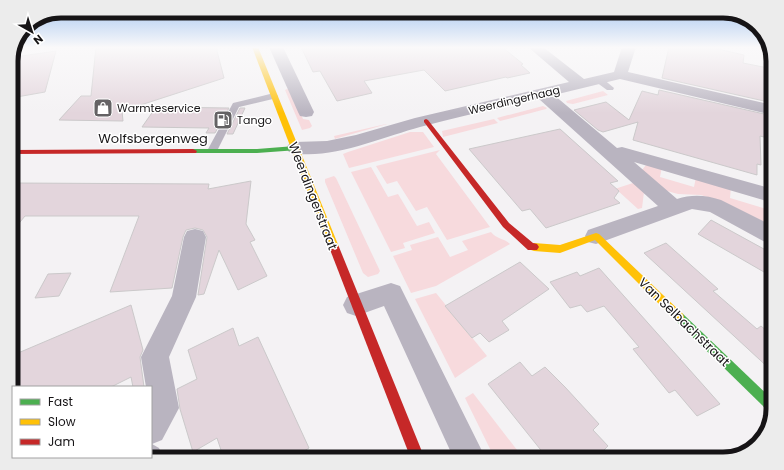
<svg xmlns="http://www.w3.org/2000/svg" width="784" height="470" font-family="Poppins,sans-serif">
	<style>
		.green { fill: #f7dadd }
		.building { fill: #e3d5dc; stroke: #cbc9ca }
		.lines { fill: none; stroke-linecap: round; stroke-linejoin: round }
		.lane { fill: #b9b4c0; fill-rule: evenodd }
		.street { fill: #b9b4c0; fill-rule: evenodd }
		.fast { fill: #4caf50; fill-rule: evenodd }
		.slow { fill: #ffc107; fill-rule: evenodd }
		.jam { fill: #c62828; fill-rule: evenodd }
		.labels { text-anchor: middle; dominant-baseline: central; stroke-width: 3; stroke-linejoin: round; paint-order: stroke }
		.far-street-label { font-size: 11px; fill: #161416; stroke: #fff }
		.far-poi-label { font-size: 11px; fill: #161416; stroke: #fff; text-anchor: start }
		.street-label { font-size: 13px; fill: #161416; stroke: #fff }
		.rim { fill: none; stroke: #161416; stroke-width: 5 }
	</style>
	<rect width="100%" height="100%" fill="#f4f2f4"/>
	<g class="green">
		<polygon points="287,89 290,89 303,119 309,120 312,126 310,128 302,130 285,90"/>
		<polygon points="603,91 608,95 573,104 567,103 566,101"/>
		<polygon points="543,106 547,108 546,109 500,121 497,118"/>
		<polygon points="494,119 498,123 443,137 442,131"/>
		<polygon points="386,124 387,124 338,138 335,139 334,136"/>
		<polygon points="410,132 423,132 434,147 349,168 343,154 348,152"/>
		<polygon points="440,150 436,154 490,227 447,240 427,207 416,211 397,181 387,184 376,166"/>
		<polygon points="646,165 662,167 660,177 694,187 696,177 731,187 730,198 773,211 773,217 768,214 762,224 710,198 701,195 678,194 667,191 642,170"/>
		<polygon points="371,167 388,197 398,194 417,226 429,222 435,233 403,243 405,248 391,252 351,172"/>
		<polygon points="334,176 336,178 380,271 378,274 368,277 363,273 325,182 325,179"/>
		<polygon points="633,183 644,192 642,208 638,209 616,189 535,215"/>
		<path d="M 491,232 C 496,239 504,238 510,244 L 436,286 L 411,293 L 393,256 L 412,250 L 410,245 L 438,237 L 450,257 L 468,250 L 462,241 Z"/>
		<polygon points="436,293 487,356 455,378 415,299"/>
		<polygon points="473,393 524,459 495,459 465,398"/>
	</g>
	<g class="building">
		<polygon points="96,47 216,47 224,78 122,111 123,121 59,120 81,96 91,96"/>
		<polygon points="301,47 502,47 523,64 521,65 530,73 507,78 506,77 445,91 424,70 364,81 372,93 337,101 320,71 313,72"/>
		<polygon points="669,47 709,47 744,55 743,63 768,68 770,91 773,92 773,103 662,78"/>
		<polygon points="56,51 45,92 11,98 11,63 15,57"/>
		<polygon points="659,90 773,116 773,134 768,133 768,138 760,136 761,165 757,164 757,175 633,140 638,122 603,132 598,130 574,110 606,102 629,120 642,91 658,95"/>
		<polygon points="156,107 229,108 215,133 206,133 209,128 142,127"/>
		<polygon points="240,108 245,108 233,134 227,134"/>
		<polygon points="560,129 618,181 610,183 619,191 614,198 620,203 546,228 530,209 522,211 469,149"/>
		<polygon points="251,181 246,224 255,240 250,242 267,276 238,290 219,250 204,294 198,295 207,237 203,230 195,228 186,230 183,237 172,288 110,292 139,216 25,216 11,233 11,183 209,184 208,189"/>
		<polygon points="711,220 773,254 773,261 764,272 698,234"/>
		<polygon points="666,243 718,289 713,291 757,329 761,326 773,336 773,372 644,253"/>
		<polygon points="520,262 549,289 502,321 509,330 489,342 480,333 472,338 445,306"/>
		<polygon points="599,268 664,341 720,404 697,416 675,390 669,393 633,349 639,347 604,306 587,312 581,305 570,308 550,282 577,272 580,276"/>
		<polygon points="71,273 59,296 35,298 48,274"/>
		<polygon points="131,305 143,350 140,357 144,387 133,387 131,377 111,387 11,387 11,356"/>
		<polygon points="233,328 239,346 258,337 309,448 291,459 224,459 217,438 193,452 180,409 177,389 197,379 188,350"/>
		<polygon points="520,362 532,376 545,367 565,387 599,424 593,430 608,446 604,450 611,459 548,459 488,384"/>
	</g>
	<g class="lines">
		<g class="lane">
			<polygon points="596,78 602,78 614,88 613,90 607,90 596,82 595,80"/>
			<polygon points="274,93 278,96 277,98 239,107 216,153 208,153 207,151 233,103"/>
		</g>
		<g class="street">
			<polygon points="269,47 283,47 314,112 312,116 306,117 300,116 298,112"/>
			<path d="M 528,47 L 543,47 L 584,79 L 614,72 L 622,47 L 636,47 L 628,72 L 773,105 L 773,115 L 620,79 L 554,95 L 617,148 L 622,147 L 773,189 L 773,203 L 634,162 L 677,199 C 692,194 706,195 721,200 L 773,226 L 773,244 L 765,242 L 710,212 L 692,209 L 596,244 L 588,242 L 585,236 L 588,230 L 658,206 L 539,99 C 499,108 459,116 420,127 C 383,137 326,162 289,152 L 286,148 L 289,144 L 295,142 L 327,141 L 356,135 L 415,118 L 569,82 Z"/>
			<polygon points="195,229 203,231 206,237 196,297 169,357 179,408 162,440 152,444 159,448 164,459 130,459 129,457 151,457 151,387 146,387 141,357 172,296 184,237 187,231"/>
			<polygon points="391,283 400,286 486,459 454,459 384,306 356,316 347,313 343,305 347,297"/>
		</g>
		<g class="fast">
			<polygon points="295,146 299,148 298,150 257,153 193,153 189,151 193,149 257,149"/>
			<polygon points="679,312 683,314 773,400 772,414 769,412 675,320 674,317 675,314"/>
		</g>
		<g class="slow">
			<polygon points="252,47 258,47 339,247 337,250 331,250 329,247"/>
			<polygon points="596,233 599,234 683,314 684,317 683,320 679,322 675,320 595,240 560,253 534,251 531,250 529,247 531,244 534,243 560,245"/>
		</g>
		<g class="jam">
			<polygon points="426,119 428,120 509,223 533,243 537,244 539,247 537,250 528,250 503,227 424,122 424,120"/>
			<polygon points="193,149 197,151 196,153 11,154 11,150"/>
			<polygon points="334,243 337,244 339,247 425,459 411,459 329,247 331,244"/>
		</g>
	</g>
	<linearGradient id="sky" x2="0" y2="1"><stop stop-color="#a1c3ef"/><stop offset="0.42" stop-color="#faf9fa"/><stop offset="1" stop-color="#faf9fa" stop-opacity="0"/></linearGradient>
	<rect width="784" height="113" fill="url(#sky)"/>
	<defs>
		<symbol id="shop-square" viewBox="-11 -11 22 22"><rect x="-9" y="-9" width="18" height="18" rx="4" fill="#646264" stroke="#fff"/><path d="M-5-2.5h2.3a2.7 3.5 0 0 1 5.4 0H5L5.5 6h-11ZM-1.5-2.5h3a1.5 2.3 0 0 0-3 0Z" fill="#fff"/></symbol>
		<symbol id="fuel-square" viewBox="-11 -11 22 22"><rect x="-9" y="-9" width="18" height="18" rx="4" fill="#646264" stroke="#fff"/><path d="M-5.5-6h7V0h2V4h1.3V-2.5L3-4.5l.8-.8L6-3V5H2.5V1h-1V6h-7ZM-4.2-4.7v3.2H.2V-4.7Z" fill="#fff"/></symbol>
	</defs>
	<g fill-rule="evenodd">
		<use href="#shop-square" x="92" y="97" width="22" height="22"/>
		<use href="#fuel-square" x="212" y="109" width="22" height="22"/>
	</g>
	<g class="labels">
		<g class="far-street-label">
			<text transform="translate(514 100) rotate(-13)">Weerdingerhaag</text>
		</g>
		<g class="far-poi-label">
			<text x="117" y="108">Warmteservice</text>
			<text x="237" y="120">Tango</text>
		</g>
		<g class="street-label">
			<text x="153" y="138">Wolfsbergenweg</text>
			<text transform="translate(313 196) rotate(69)">Weerdingerstraat</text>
			<text transform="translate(684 322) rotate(44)">Van Selbachstraat</text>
		</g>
	</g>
	<path d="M0 0H784V470H0ZM61 18H723A43 43 0 0 1 766 61V409A43 43 0 0 1 723 452H61A43 43 0 0 1 18 409V61A43 43 0 0 1 61 18Z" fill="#ececec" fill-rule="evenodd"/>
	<path class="rim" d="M61 18H723A43 43 0 0 1 766 61V409A43 43 0 0 1 723 452H61A43 43 0 0 1 18 409V61A43 43 0 0 1 61 18Z"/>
	<rect x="12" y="386" width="140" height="72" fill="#ffffff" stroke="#a2a1a2"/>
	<rect x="20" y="399" width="20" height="6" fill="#4caf50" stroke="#a2a1a2"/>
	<text x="48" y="406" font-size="12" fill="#161416">Fast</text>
	<rect x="20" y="419" width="20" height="6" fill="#ffc107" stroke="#a2a1a2"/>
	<text x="48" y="426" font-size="12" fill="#161416">Slow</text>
	<rect x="20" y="439" width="20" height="6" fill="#c62828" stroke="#a2a1a2"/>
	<text x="48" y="446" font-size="12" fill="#161416">Jam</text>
	<g transform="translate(32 32) rotate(141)" stroke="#ffffff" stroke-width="3" paint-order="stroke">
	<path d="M0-3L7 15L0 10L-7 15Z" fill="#161416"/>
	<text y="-6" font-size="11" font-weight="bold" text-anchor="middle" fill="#161416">N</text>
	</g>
</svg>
